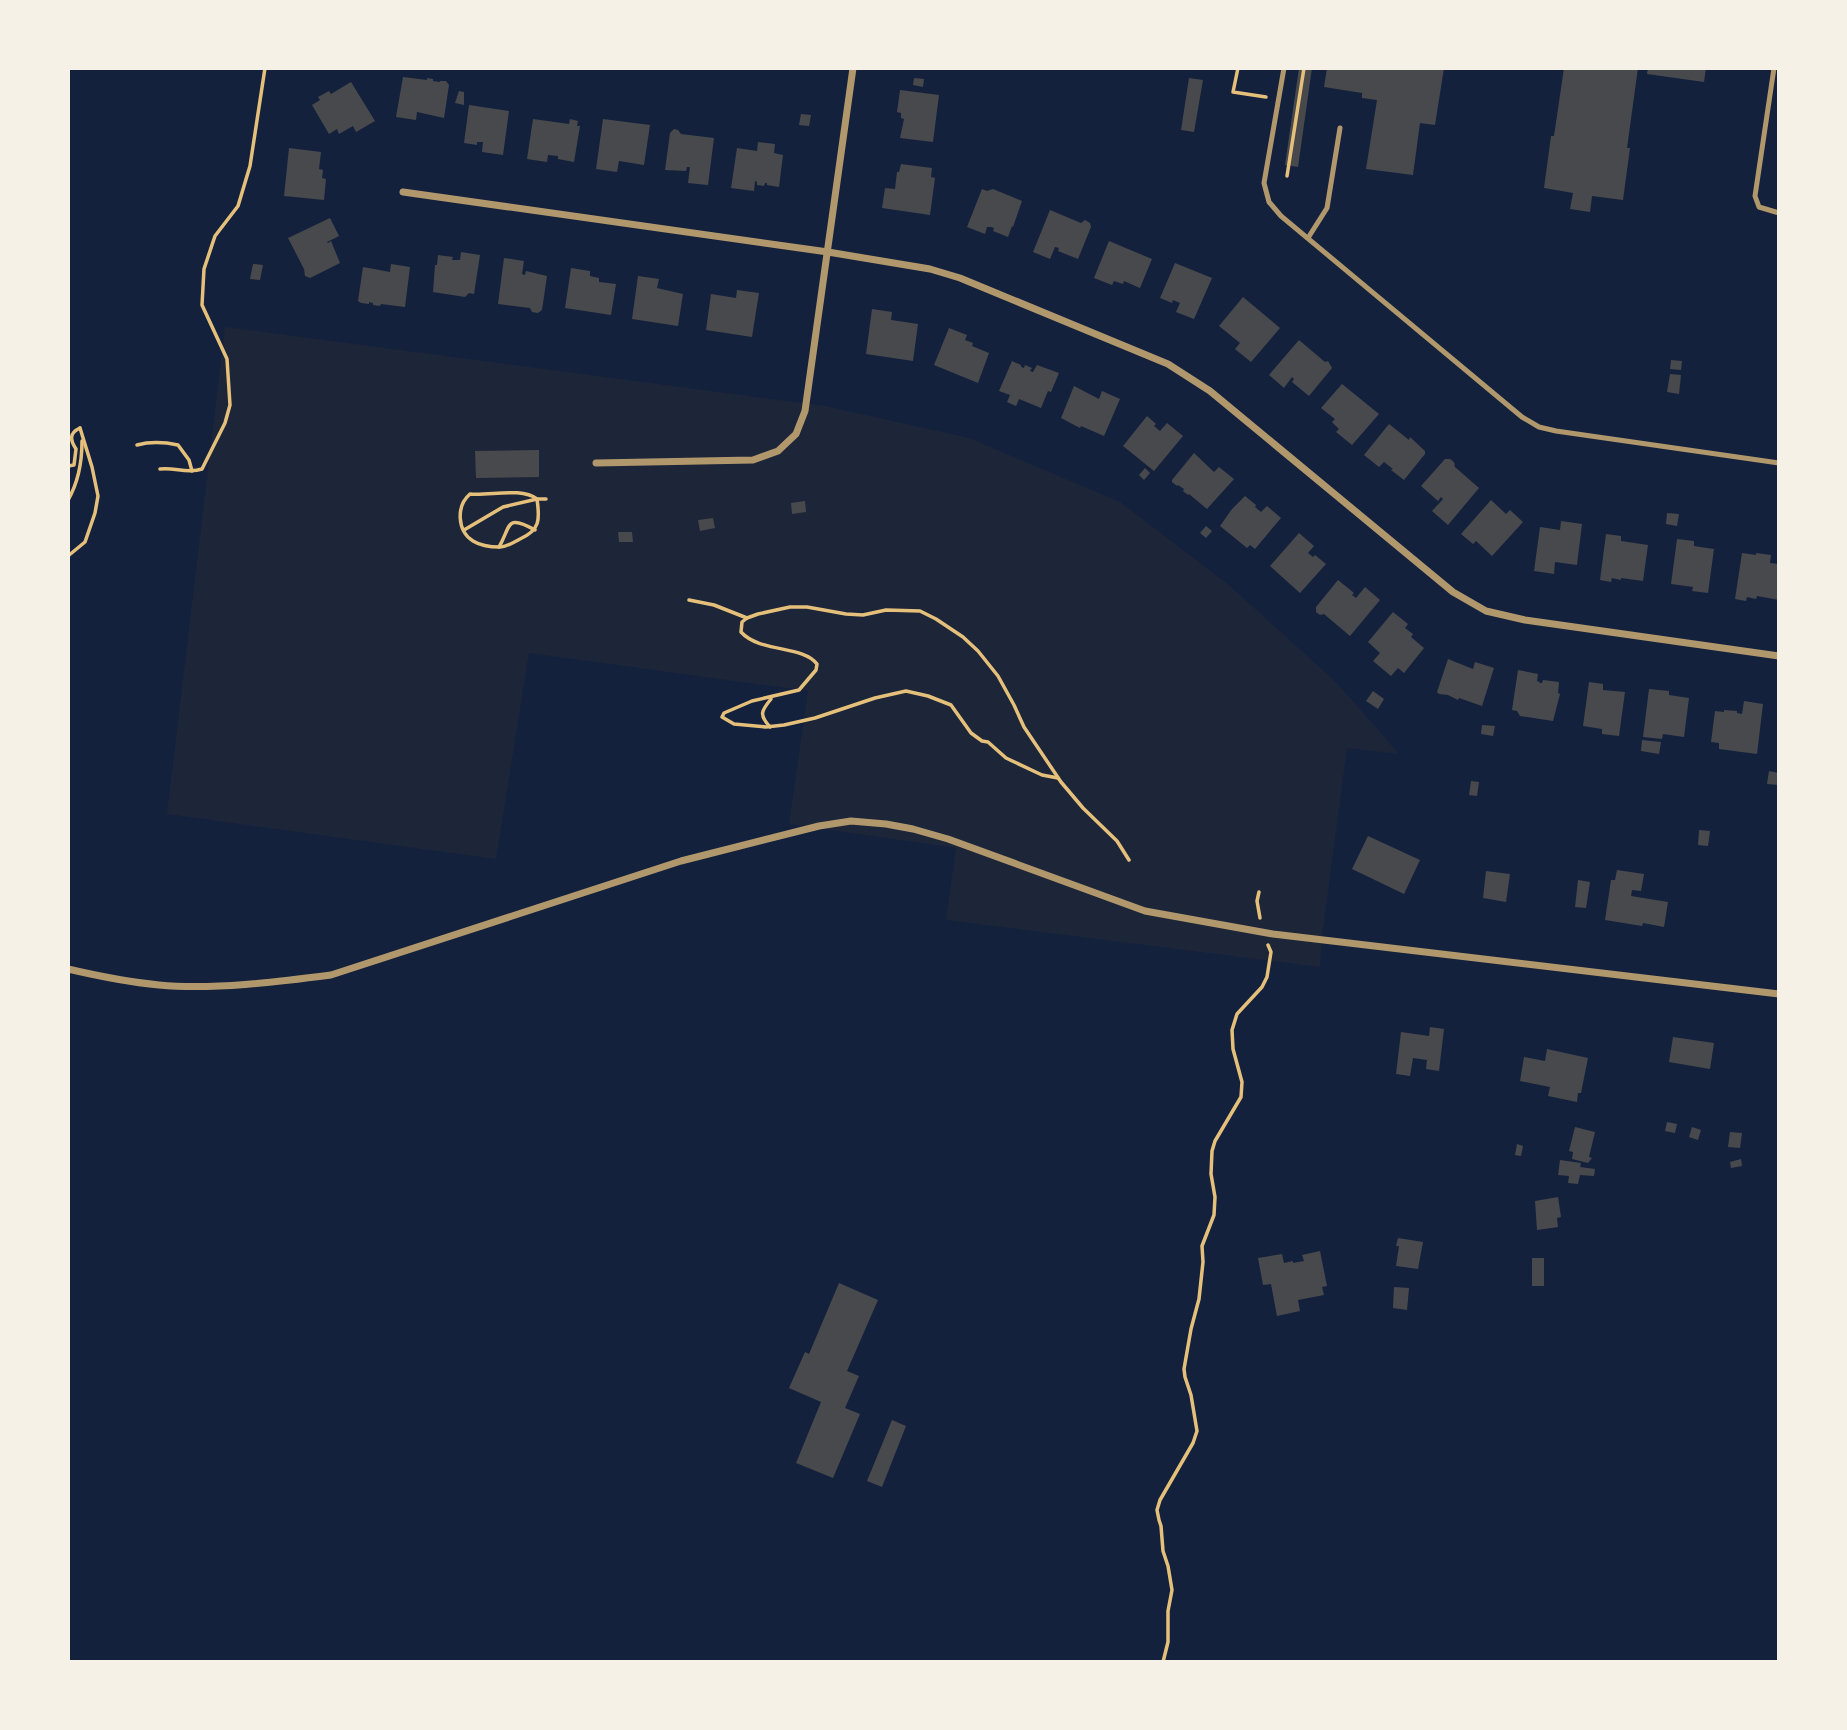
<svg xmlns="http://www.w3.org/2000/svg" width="1847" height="1730" font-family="Quicksand,sans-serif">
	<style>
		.green { fill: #1d2539 }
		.building { fill: #48494c }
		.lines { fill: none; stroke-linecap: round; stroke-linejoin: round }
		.path { stroke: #e5c07b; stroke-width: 3.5 }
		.service { stroke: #b1986c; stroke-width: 5 }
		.minor { stroke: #b1986c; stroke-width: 7 }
	</style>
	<rect width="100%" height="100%" fill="#14213d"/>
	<polygon class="green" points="225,327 825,406 969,438 1120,502 1230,586 1338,684 1399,754 1347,748 1322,936 1320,967 946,920 956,848 789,824 808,691 529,653 496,859 167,814"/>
	<g class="building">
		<polygon points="1299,68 1312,68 1298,167 1285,165"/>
		<polygon points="1327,68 1444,68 1435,125 1420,123 1413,175 1366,169 1377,100 1362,98 1362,93 1324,87"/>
		<polygon points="1564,68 1638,68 1627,148 1630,148 1623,200 1592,196 1590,212 1570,209 1573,193 1544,188 1551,136 1554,136"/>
		<polygon points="1648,68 1706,68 1704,82 1647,74"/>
		<polygon points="403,77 427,80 427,78 433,79 433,81 440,82 440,81 446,81 449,85 444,118 417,112 416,120 396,117"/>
		<polygon points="914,78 924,79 923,87 913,85"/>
		<polygon points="1189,78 1203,80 1194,132 1181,130"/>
		<polygon points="351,82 375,121 356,132 353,126 339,134 337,129 329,134 312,105 320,100 318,97 329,91 331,94"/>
		<polygon points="900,90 939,95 933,142 900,138 904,119 901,118 901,113 897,112"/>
		<polygon points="459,91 464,92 464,105 455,103"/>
		<polygon points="469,105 509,111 503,155 482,152 483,142 477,142 477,145 464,143"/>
		<polygon points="801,114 811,115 809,126 799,125"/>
		<polygon points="533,119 569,124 570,119 578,121 577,126 580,126 574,162 558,159 558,156 548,155 547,162 527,159"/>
		<polygon points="603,119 650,125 644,165 619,161 617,172 596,169"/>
		<polygon points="674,129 678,130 681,134 714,138 708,185 688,183 690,167 687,167 686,171 665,170 670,133"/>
		<polygon points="758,142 775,144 774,153 783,155 779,187 767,185 767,183 765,183 764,186 757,185 757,182 755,181 754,191 731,188 737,148 757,151"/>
		<polygon points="289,148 321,152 319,169 323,170 322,178 326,179 324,200 284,196"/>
		<polygon points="901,164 932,168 931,177 935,178 930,215 882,208 885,188 895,189 897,172 899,172"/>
		<polygon points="982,189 987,191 993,189 1022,201 1013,227 1012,226 1008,237 993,231 994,228 991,227 987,227 985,234 967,227"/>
		<polygon points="1050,210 1081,223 1085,220 1090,223 1091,227 1078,259 1058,251 1059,248 1055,247 1050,259 1033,252"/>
		<polygon points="330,218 339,236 327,242 328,243 331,241 340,263 310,278 305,276 304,269 288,238"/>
		<polygon points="1109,241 1152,259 1140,288 1124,281 1123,284 1114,281 1112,285 1094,278"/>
		<polygon points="461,252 480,255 474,294 469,293 465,297 433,292 435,265 437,265 438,255 453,257 452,260 460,260"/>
		<polygon points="504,258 524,261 522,274 525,275 526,271 547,276 542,310 538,313 532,312 530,308 498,304"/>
		<polygon points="1175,263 1212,278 1194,319 1176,312 1180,303 1173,300 1172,303 1160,298"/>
		<polygon points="253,264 263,265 260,280 250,279"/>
		<polygon points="391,264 410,267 405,307 381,304 380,306 373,305 373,303 369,302 369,304 361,303 358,301 363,267 390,272"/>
		<polygon points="571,268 590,271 590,276 599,278 599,282 616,284 611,315 565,308"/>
		<polygon points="638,276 659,279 657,288 683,294 678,326 632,319"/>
		<polygon points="737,290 759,293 752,337 706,330 711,294 736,298"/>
		<polygon points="1243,297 1280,328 1251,362 1235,349 1240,343 1219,326"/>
		<polygon points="872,309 892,312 891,320 918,324 913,361 866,354"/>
		<polygon points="949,328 967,335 965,340 973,343 972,346 989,353 978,383 934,365"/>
		<polygon points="1299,340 1325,362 1328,361 1332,368 1309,396 1292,382 1294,379 1292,377 1284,388 1269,375"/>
		<polygon points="1671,360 1682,361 1681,370 1670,369"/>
		<polygon points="1012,361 1021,365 1021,367 1024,368 1025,365 1032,368 1030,371 1033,372 1037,365 1059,373 1051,392 1048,391 1041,408 1019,399 1016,406 1007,402 1010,395 999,391"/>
		<polygon points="1670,374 1681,375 1679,394 1667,392"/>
		<polygon points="1342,384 1379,414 1352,445 1336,432 1339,429 1332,422 1335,419 1321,408"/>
		<polygon points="1074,386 1099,399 1102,391 1120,399 1104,436 1081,426 1080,428 1061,418"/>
		<polygon points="1147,416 1156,424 1154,426 1160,431 1167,423 1183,436 1154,471 1123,446"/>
		<polygon points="1389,424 1409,440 1410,437 1425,451 1425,454 1404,480 1391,470 1393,469 1384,462 1379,467 1364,455"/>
		<polygon points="539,450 539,477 476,478 475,451"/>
		<polygon points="1194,453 1214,472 1219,467 1234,479 1207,509 1189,494 1188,495 1183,491 1184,489 1178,485 1177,486 1172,482 1172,480"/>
		<polygon points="1445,459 1450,459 1454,462 1455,467 1479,488 1448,525 1432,511 1443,499 1441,497 1438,501 1421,486"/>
		<polygon points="1145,468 1150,473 1144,480 1139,475"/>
		<polygon points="1245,496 1256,505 1255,507 1261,512 1267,506 1281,518 1255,549 1250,545 1247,548 1220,526 1232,509"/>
		<polygon points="1491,500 1506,514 1510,510 1523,522 1492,556 1476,541 1473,544 1461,534"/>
		<polygon points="805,501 806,512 792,514 791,503"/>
		<polygon points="1667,513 1679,514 1677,526 1666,524"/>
		<polygon points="713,518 715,528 700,531 698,520"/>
		<polygon points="1561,521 1582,524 1577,565 1555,562 1554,574 1534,571 1540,527 1560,530"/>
		<polygon points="1206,526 1212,531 1206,538 1200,533"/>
		<polygon points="618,532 632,532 633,542 619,542"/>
		<polygon points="1299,533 1314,546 1308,553 1313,557 1315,555 1326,564 1300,593 1270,566"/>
		<polygon points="1606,534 1621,536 1621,541 1648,545 1643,581 1621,578 1621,580 1612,578 1611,582 1600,580"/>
		<polygon points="1677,539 1694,541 1694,546 1714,549 1708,593 1692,591 1693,587 1671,584"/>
		<polygon points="1742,553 1756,555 1756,553 1771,555 1770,563 1779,564 1779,600 1757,596 1756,599 1747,597 1746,601 1735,599"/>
		<polygon points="1338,580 1354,593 1352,595 1356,598 1365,587 1380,600 1350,636 1324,614 1320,615 1316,612 1316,607"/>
		<polygon points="1393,612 1408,624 1405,628 1413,634 1411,637 1424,648 1404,673 1398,668 1391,676 1373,661 1380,653 1368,642"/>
		<polygon points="1448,659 1473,669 1475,662 1494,668 1482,706 1459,698 1458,700 1448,695 1439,694 1437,692"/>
		<polygon points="1518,670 1538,674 1537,681 1540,682 1539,683 1542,683 1543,680 1559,682 1558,693 1560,694 1553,721 1520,716 1517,711 1512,710"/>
		<polygon points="1589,682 1603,684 1603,690 1625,692 1619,736 1602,734 1602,729 1583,726"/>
		<polygon points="1649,689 1669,691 1669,695 1689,698 1684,737 1663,734 1662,739 1643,737"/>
		<polygon points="1373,691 1384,699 1378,709 1366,701"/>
		<polygon points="1744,701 1763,704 1757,754 1719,749 1719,743 1711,742 1715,711 1724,712 1724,710 1737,711 1737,713 1742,714"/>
		<polygon points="1482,725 1495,726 1493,736 1481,734"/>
		<polygon points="1642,740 1661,742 1659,754 1641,751"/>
		<polygon points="1769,771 1779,773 1779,785 1767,784"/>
		<polygon points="1471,781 1479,782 1477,796 1469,795"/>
		<polygon points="1699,830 1710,831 1708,846 1698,845"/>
		<polygon points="1368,836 1420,860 1404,894 1352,869"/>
		<polygon points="1617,870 1644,874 1641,891 1632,890 1631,896 1668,902 1664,927 1643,923 1642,926 1605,920 1611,880 1615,880"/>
		<polygon points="1486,871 1510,874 1506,902 1483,898"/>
		<polygon points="1578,880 1590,882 1586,908 1575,907"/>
		<polygon points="1430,1027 1444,1029 1439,1071 1426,1069 1427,1060 1413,1058 1410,1076 1396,1074 1401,1032 1429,1036"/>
		<polygon points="1673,1037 1714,1043 1710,1069 1669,1062"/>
		<polygon points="1547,1049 1588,1058 1581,1093 1578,1093 1577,1102 1548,1096 1550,1087 1520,1081 1524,1057 1545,1061"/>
		<polygon points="1667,1122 1677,1124 1675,1133 1665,1131"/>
		<polygon points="1575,1127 1595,1132 1589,1157 1592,1158 1588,1163 1572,1159 1573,1152 1569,1151"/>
		<polygon points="1692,1127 1701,1130 1698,1140 1689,1137"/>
		<polygon points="1730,1132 1742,1133 1740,1148 1728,1147"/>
		<polygon points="1517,1144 1523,1146 1521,1156 1515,1155"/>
		<polygon points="1741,1159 1742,1166 1731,1168 1730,1162"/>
		<polygon points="1560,1160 1581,1163 1580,1167 1595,1169 1594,1176 1580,1175 1578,1184 1568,1183 1569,1176 1558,1175"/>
		<polygon points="1558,1197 1561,1217 1557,1218 1558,1227 1537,1230 1535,1201"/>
		<polygon points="1398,1238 1423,1242 1418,1269 1396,1266 1399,1246 1396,1246"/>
		<polygon points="1320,1251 1327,1286 1322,1287 1324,1295 1298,1300 1300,1311 1277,1316 1271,1284 1263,1285 1258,1258 1282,1254 1284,1263 1293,1261 1293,1263 1304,1261 1302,1255"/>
		<rect x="1532" y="1258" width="12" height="28"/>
		<polygon points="839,1283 878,1300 847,1371 859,1376 845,1408 860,1414 833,1478 796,1463 821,1402 789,1388 805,1352 809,1354"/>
		<polygon points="1394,1287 1409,1288 1407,1310 1393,1308"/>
		<polygon points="892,1420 906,1426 882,1487 867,1481"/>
	</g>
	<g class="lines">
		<g class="path">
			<polyline points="1238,68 1233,92 1266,97"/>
			<polyline points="1287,176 1304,68"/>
			<path d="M 137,445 C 152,441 164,442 178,445 L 189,460 L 192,471"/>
			<path d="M 68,466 L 74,465 L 76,449 C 70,440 69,433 80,428"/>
			<path d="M 160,469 C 174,467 188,474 202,469 L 225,423 L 230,405 L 227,359 L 202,305 L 204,269 L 215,236 L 238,206 L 250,166 L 265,68"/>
			<path d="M 537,499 C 521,487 490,496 470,494 C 456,506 457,531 473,541 C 481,546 491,547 500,547 C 507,547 514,542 520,539 C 540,530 540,520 537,499 L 546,499"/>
			<path d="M 68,500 C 79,481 82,462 82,441"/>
			<polyline points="464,530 503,507 537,499"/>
			<path d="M 499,547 C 511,527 505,513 535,530"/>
			<polyline points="68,556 85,542 95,513 98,496 92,467 80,428"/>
			<polyline points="689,600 714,605 747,618 758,614 790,607 807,607 846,614 863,615 886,610 920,611 936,619 963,637 978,651 998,676 1014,705 1024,727 1061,782 1083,808 1117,841 1129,860"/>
			<path d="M 747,618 L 742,622 L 741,632 C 760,653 803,645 817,664 L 816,670 L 799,690 L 752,701 L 724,713 L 722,717 L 734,724 L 766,727 L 784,725 L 815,718 L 875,698 L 906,691 L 928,696 L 951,705 L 971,733 L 982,741 L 988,742 L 1006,758 L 1042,775 L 1058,778"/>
			<path d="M 770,727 C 759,715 761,711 771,699"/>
			<polyline points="1259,892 1257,901 1260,918"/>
			<polyline points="1163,1662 1168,1642 1168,1611 1172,1590 1168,1566 1163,1551 1161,1526 1159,1520 1157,1510 1160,1500 1193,1443 1197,1431 1191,1395 1185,1377 1184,1369 1191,1329 1199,1299 1203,1262 1202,1246 1214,1215 1215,1197 1211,1174 1212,1151 1215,1141 1241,1097 1242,1082 1233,1049 1232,1030 1237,1014 1262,987 1267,977 1271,952 1268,945"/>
		</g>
		<g class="service">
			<polyline points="1284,68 1264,183 1269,202 1281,216 1522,417 1539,427 1556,431 1779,463"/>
			<polyline points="1774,68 1755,196 1759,207 1779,213"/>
			<polyline points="1308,238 1327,208 1340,128"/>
		</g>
		<g class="minor">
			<polyline points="403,192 828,252 930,269 960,278 1168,364 1210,391 1453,592 1486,611 1525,620 1779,656"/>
			<polyline points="596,463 753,460 778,451 796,434 805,411 853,68"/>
			<path d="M 68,969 C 98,976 128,982 159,985 C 213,990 277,982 331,975 L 681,861 L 819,826 L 851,821 L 886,824 L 913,829 L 948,839 L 1145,911 L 1273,934 L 1779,994"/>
		</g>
	</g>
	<rect width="1847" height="1730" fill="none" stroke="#f6f1e7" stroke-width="140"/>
</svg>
